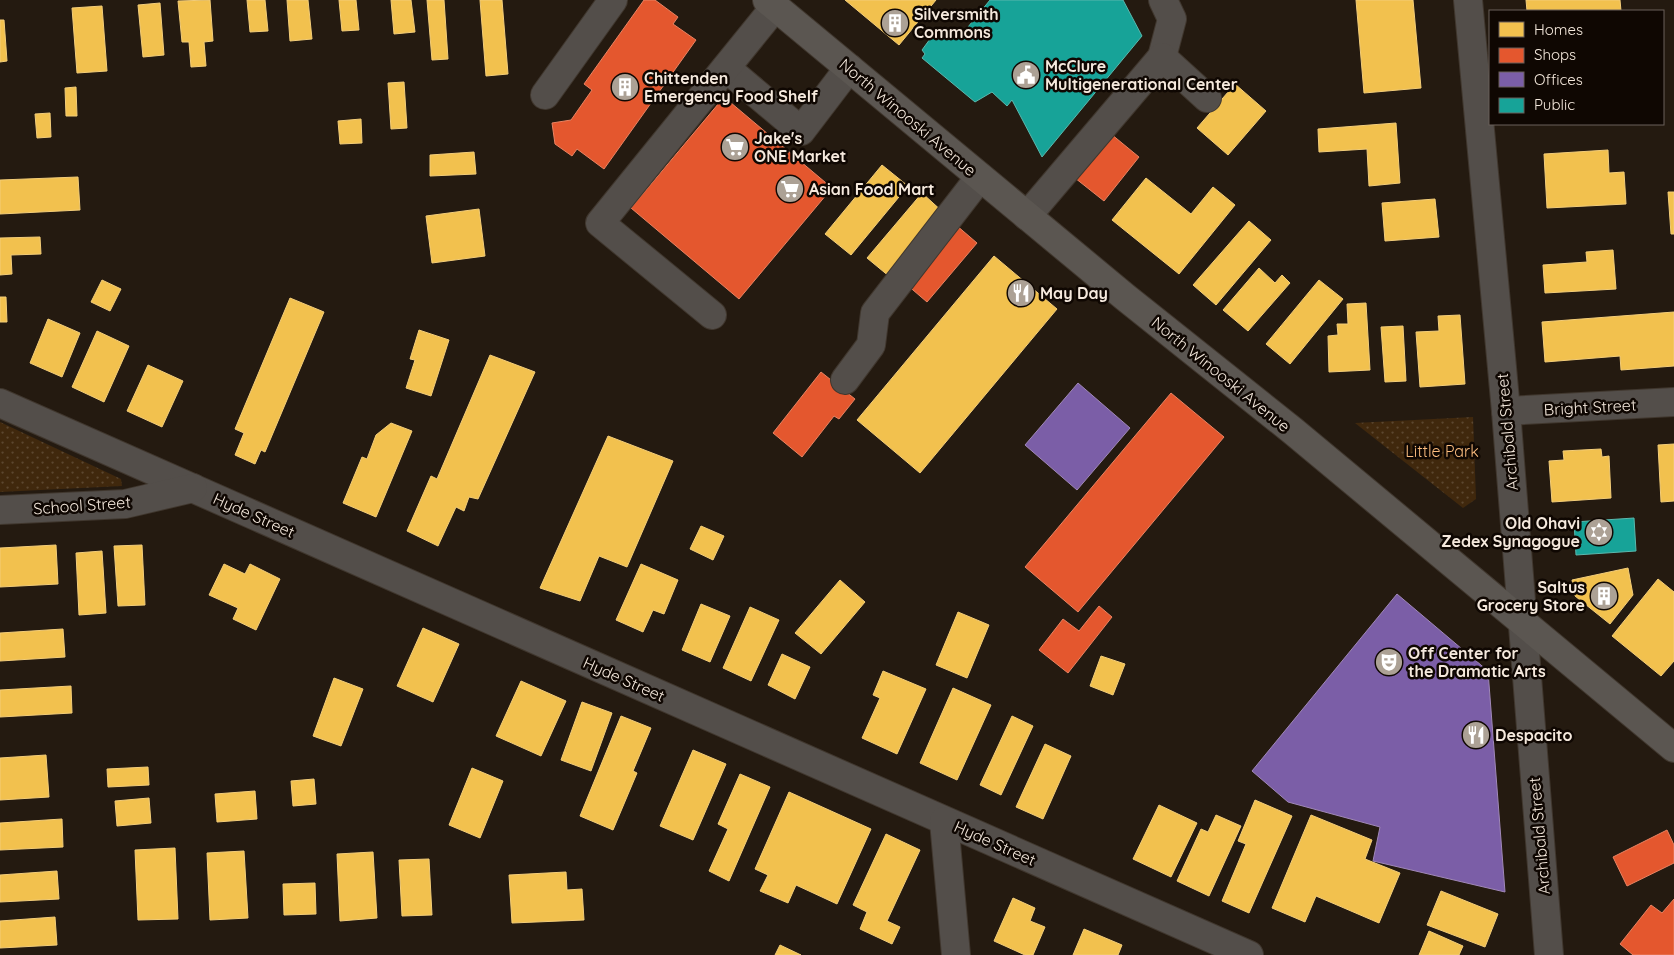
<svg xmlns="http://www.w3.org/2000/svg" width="1674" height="955" font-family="Quicksand,sans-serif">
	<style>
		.park { fill: url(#park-dots) }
		.homes { fill: #f2c14e; stroke: #f3cd79 }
		.shops { fill: #e4572e; stroke: #e98362 }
		.offices { fill: #7b5ea7; stroke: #a088b7 }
		.public { fill: #17a398; stroke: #5ab8ad }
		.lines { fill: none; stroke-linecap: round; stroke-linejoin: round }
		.minor-casing { stroke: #40372e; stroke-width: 30 }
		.major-casing { stroke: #40372e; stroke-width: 30 }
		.minor { stroke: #534e4a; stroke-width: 28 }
		.major { stroke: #5b5651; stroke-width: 28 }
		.labels { text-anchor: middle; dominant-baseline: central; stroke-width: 5; stroke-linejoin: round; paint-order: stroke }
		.poi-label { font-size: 16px; font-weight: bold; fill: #f5e9dd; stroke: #0f0702; text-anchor: start }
		.street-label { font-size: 16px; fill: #f5e9dd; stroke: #0f0702 }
		.park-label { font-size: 16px; fill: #fcbd7f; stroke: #0f0702 }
	</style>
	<defs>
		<pattern id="park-dots" width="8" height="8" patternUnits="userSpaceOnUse" patternTransform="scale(1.25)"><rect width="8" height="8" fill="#40280d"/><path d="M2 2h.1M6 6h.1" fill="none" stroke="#5c4730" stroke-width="1.8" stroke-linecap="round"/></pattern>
	</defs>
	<rect width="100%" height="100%" fill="#241a10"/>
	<g class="park">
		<polygon points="1473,417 1476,499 1463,508 1355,423"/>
		<polygon points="0,422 121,479 122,486 0,492"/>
	</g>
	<g class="homes">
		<polygon points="210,0 213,41 204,42 206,66 191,67 189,42 182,42 178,1"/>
		<polygon points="247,0 265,0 268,31 250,32"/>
		<polygon points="287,0 308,0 312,39 290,41"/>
		<polygon points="339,0 356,0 359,30 342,31"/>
		<polygon points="391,0 411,0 415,32 394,34"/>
		<polygon points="427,0 444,0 448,59 432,60"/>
		<polygon points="480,0 502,0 508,74 486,76"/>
		<polygon points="845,0 936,0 899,45"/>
		<polygon points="1356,0 1413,0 1421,88 1364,93"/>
		<polygon points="1526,0 1620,0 1621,11 1527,11"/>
		<polygon points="160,3 164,55 143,57 138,5"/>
		<polygon points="102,6 107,71 77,73 72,8"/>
		<polygon points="0,20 4,20 7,61 0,62"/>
		<polygon points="404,82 407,128 391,129 388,83"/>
		<polygon points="1235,84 1266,111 1228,155 1197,128"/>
		<polygon points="76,87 77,116 66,116 65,88"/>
		<polygon points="50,113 51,137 37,138 35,114"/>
		<polygon points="361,119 362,143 340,144 338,121"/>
		<polygon points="1396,123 1400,183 1369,186 1367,149 1319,152 1318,129"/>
		<polygon points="1608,150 1609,173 1624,172 1626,204 1547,208 1544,154"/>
		<polygon points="474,152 476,174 430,176 430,155"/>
		<polygon points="882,165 908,186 851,255 825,234"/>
		<polygon points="78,177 80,210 0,214 0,180"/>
		<polygon points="1146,178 1191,214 1213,187 1235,205 1179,274 1112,220"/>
		<polygon points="1668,192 1674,192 1674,234 1671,234"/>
		<polygon points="922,193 944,213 890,277 867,258"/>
		<polygon points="1435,199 1439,237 1385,241 1382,203"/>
		<polygon points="479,209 485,256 432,263 426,216"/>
		<polygon points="1249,221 1271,240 1216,305 1193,285"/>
		<polygon points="40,237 41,254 11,255 12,274 0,275 0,238"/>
		<polygon points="1613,250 1616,289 1545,293 1543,265 1587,262 1586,252"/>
		<polygon points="994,256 1057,309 920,473 857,420"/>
		<polygon points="1259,268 1275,283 1282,275 1290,283 1248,331 1223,310"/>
		<polygon points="102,280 121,289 110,311 91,302"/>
		<polygon points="1319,280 1343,299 1290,364 1266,344"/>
		<polygon points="0,297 6,297 7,322 0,322"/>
		<polygon points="290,298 324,312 265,452 261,450 255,464 235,455 244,433 235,429"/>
		<polygon points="1366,303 1370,370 1329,372 1328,336 1338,335 1337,324 1348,324 1347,304"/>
		<polygon points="1674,312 1674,366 1621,370 1620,356 1545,362 1542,322"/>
		<polygon points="1460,315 1465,384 1420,387 1416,332 1439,331 1438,316"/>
		<polygon points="48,319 80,333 62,377 30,363"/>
		<polygon points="1403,326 1406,381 1385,382 1381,327"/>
		<polygon points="419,330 449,340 431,396 406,388 415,360 410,359"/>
		<polygon points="97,331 129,346 104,402 72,387"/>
		<polygon points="490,355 535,372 478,499 469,497 464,511 456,507 438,546 407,531 431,476 437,479"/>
		<polygon points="148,365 183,381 162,427 127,411"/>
		<polygon points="391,423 412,431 376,517 343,503 362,457 367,459 376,435"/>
		<polygon points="608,436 673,461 627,567 599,556 580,601 540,588"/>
		<polygon points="1674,444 1674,501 1661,502 1658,445"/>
		<polygon points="1601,449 1602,457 1609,456 1611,498 1552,502 1549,461 1564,460 1563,451"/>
		<polygon points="701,526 724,536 713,560 690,549"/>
		<polygon points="56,545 58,584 0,587 0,548"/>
		<polygon points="142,545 145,605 118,606 114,546"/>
		<polygon points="102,551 106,613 79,615 76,553"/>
		<polygon points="224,564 245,574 250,564 280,579 256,630 233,619 238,608 209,595"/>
		<polygon points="641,564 678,580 664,614 653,610 643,632 616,620"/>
		<polygon points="1628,568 1633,595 1610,624 1575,596 1572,580"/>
		<polygon points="1658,579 1674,592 1674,661 1661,676 1612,636"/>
		<polygon points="840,580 865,602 821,654 795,633"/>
		<polygon points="701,604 730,616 710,662 682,650"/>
		<polygon points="750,607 779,620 751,681 723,668"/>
		<polygon points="958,612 989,625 967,678 936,665"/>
		<polygon points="423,628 459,644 433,702 397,686"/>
		<polygon points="63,629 65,657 0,661 0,633"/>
		<polygon points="782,654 810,667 795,699 768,685"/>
		<polygon points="1101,656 1125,664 1113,695 1090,686"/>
		<polygon points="883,671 926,689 897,754 862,738 880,698 873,695"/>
		<polygon points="334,678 363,689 341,746 313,736"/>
		<polygon points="521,681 566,701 541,756 496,736"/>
		<polygon points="71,686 72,713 0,717 0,690"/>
		<polygon points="953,688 991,705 957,780 920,763"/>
		<polygon points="582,702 612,713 591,771 561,760"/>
		<polygon points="621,716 651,728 633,771 637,773 613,830 580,816"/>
		<polygon points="1012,716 1033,726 1001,795 980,785"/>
		<polygon points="1045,744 1071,756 1043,819 1016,807"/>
		<polygon points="693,750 726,764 693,840 660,826"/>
		<polygon points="46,755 49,797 0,800 0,758"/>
		<polygon points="148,767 149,785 108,787 107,769"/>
		<polygon points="472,768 503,781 480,838 449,825"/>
		<polygon points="740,774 770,787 729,881 709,871 728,829 718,824"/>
		<polygon points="314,779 316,804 293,806 291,781"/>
		<polygon points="255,791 257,819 217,822 215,794"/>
		<polygon points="789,792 871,829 837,904 796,885 788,903 760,891 768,875 755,869"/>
		<polygon points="149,798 151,823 117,826 115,801"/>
		<polygon points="1255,800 1292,816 1249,913 1222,901 1246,844 1238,841"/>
		<polygon points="1159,805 1197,823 1171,877 1133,859"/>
		<polygon points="1216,815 1241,826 1209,896 1177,881 1201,829 1208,832"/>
		<polygon points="1311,815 1372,840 1365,859 1400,873 1379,923 1316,896 1305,922 1272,908"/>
		<polygon points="62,819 63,847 0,850 0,823"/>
		<polygon points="886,834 920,850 887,921 900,927 892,944 860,929 867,912 853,905"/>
		<polygon points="175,848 178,919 138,920 135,850"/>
		<polygon points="244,851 248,918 210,920 207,853"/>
		<polygon points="373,852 377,918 340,921 337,854"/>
		<polygon points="429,859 432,915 402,916 399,860"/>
		<polygon points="57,871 59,899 0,902 0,875"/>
		<polygon points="566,872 567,890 582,889 584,920 512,923 509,875"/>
		<polygon points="315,883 316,914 284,915 283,884"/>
		<polygon points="1441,891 1498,914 1485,947 1427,925"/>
		<polygon points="1013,898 1035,908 1030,921 1045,927 1033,955 1025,955 994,941"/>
		<polygon points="55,917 57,945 0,948 0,921"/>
		<polygon points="1084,929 1122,945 1118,955 1073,955"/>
		<polygon points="1429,931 1463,946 1459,955 1419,955"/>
		<polygon points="780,945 801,955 775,955"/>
	</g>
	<g class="shops">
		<polygon points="644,0 655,0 678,17 673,24 696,40 604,169 577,149 572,156 555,144 552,123 571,120 592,90 584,84"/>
		<polygon points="724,97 832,188 739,299 631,208"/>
		<polygon points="1111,134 1139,157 1104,201 1075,178"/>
		<polygon points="956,225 977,243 927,302 906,284"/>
		<polygon points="821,372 855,399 839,419 834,416 802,457 773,433"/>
		<polygon points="1171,393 1224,437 1078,612 1025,567"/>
		<polygon points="1099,606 1112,617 1068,673 1039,650 1063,619 1079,631"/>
		<polygon points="1667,830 1674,845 1674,863 1627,886 1613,857"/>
		<polygon points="1674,899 1674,955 1633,955 1620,944 1651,905 1662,913"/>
	</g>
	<g class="offices">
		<polygon points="1078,383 1130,428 1077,490 1025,445"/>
		<polygon points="1397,594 1488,671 1505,892 1373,861 1380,827 1288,802 1252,771"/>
	</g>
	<g class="public">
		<polygon points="990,0 1123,0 1142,36 1042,157 1012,100 1007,106 992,92 975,102 922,58 925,54 922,50 938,28 944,32 947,28 959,38"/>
		<polygon points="1634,518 1636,551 1576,555 1574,522"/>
	</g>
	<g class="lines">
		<defs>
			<g id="minor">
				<polyline points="1468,0 1506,411 1549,955"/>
				<polyline points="1162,57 1172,19 1163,0"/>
				<polyline points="726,68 801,131 849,68"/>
				<polyline points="545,95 613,0"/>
				<polyline points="1027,216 1162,57 1207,98"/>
				<polyline points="712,315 600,223 775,7"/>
				<polyline points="845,380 871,345 875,313 980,177"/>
				<polyline points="0,403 1249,955"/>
				<polyline points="1506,411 1674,402"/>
				<polyline points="0,510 125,504 193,488"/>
				<polyline points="944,821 956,955"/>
			</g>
			<polyline id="major" points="767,0 1125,297 1293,431 1674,748"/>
		</defs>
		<use href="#minor" class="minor-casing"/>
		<use href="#major" class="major-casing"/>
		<use href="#minor" class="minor"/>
		<use href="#major" class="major"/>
	</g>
	<defs>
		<symbol id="building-disc" viewBox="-11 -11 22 22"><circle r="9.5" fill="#aca195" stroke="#0f0702"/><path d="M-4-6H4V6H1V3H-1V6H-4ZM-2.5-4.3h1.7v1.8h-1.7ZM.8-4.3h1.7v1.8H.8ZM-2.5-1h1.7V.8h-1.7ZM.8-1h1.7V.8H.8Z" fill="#fff"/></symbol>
		<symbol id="civic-disc" viewBox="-11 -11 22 22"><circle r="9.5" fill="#aca195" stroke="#0f0702"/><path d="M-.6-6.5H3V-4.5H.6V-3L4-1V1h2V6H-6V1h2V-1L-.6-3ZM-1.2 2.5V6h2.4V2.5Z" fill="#fff"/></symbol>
		<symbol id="supermarket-disc" viewBox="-11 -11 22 22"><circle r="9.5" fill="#aca195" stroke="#0f0702"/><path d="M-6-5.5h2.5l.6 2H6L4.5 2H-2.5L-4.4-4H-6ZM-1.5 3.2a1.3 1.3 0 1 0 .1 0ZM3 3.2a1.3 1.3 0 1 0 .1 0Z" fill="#fff"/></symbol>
		<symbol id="restaurant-disc" viewBox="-11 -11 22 22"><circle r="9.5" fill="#aca195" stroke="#0f0702"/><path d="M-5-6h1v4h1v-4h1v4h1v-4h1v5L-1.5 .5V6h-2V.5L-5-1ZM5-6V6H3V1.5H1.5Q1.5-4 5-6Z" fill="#fff"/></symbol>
		<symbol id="synagogue-disc" viewBox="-11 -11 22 22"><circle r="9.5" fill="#aca195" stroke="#0f0702"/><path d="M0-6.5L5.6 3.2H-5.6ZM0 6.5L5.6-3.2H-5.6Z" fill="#fff"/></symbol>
		<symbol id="theatre-disc" viewBox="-11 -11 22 22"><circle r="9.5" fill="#aca195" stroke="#0f0702"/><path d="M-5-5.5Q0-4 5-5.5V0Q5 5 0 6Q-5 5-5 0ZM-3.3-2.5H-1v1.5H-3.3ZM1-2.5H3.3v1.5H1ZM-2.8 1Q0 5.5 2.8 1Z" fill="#fff"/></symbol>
	</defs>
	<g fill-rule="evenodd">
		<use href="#building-disc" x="879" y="7" width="32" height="32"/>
		<use href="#civic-disc" x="1010" y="59" width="32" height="32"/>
		<use href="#building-disc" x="609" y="71" width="32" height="32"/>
		<use href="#supermarket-disc" x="719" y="131" width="32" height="32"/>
		<use href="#supermarket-disc" x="774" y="173" width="32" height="32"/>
		<use href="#restaurant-disc" x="1005" y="277" width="32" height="32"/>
		<use href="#synagogue-disc" x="1583" y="516" width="32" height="32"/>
		<use href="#building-disc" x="1588" y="580" width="32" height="32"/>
		<use href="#theatre-disc" x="1373" y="646" width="32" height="32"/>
		<use href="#restaurant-disc" x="1460" y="719" width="32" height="32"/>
	</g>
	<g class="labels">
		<g class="poi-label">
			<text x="914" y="14">Silversmith<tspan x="914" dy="18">Commons</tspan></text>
			<text x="1045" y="66">McClure<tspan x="1045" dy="18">Multigenerational Center</tspan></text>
			<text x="644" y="78">Chittenden<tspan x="644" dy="18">Emergency Food Shelf</tspan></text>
			<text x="754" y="138">Jake's<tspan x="754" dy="18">ONE Market</tspan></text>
			<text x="809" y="189">Asian Food Mart</text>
			<text x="1040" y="293">May Day</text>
			<text x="1580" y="523" text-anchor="end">Old Ohavi<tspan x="1580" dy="18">Zedex Synagogue</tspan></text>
			<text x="1585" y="587" text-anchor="end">Saltus<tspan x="1585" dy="18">Grocery Store</tspan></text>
			<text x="1408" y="653">Off Center for<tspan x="1408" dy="18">the Dramatic Arts</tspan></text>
			<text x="1495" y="735">Despacito</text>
		</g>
		<g class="street-label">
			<text transform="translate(908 117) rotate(40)">North Winooski Avenue</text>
			<text transform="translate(1221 374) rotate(39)">North Winooski Avenue</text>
			<text transform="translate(1590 407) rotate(-3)">Bright Street</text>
			<text transform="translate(1507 432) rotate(-95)">Archibald Street</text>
			<text transform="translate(82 505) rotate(-4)">School Street</text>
			<text transform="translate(254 515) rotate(24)">Hyde Street</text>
			<text transform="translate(624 679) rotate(24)">Hyde Street</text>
			<text transform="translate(1539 836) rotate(-95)">Archibald Street</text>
			<text transform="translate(995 843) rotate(24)">Hyde Street</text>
		</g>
		<g class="park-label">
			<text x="1442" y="451">Little Park</text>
		</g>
	</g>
	<rect x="1489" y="10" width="175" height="115" fill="#0f0702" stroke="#6b615a"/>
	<rect x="1499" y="22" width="25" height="15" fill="#f2c14e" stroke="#6b615a"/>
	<text x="1534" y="35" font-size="15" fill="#f5e9dd">Homes</text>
	<rect x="1499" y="48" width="25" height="15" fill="#e4572e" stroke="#6b615a"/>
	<text x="1534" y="60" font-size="15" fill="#f5e9dd">Shops</text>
	<rect x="1499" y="72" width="25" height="15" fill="#7b5ea7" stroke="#6b615a"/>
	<text x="1534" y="85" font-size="15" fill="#f5e9dd">Offices</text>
	<rect x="1499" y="98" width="25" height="15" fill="#17a398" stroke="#6b615a"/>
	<text x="1534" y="110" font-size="15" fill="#f5e9dd">Public</text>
</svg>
